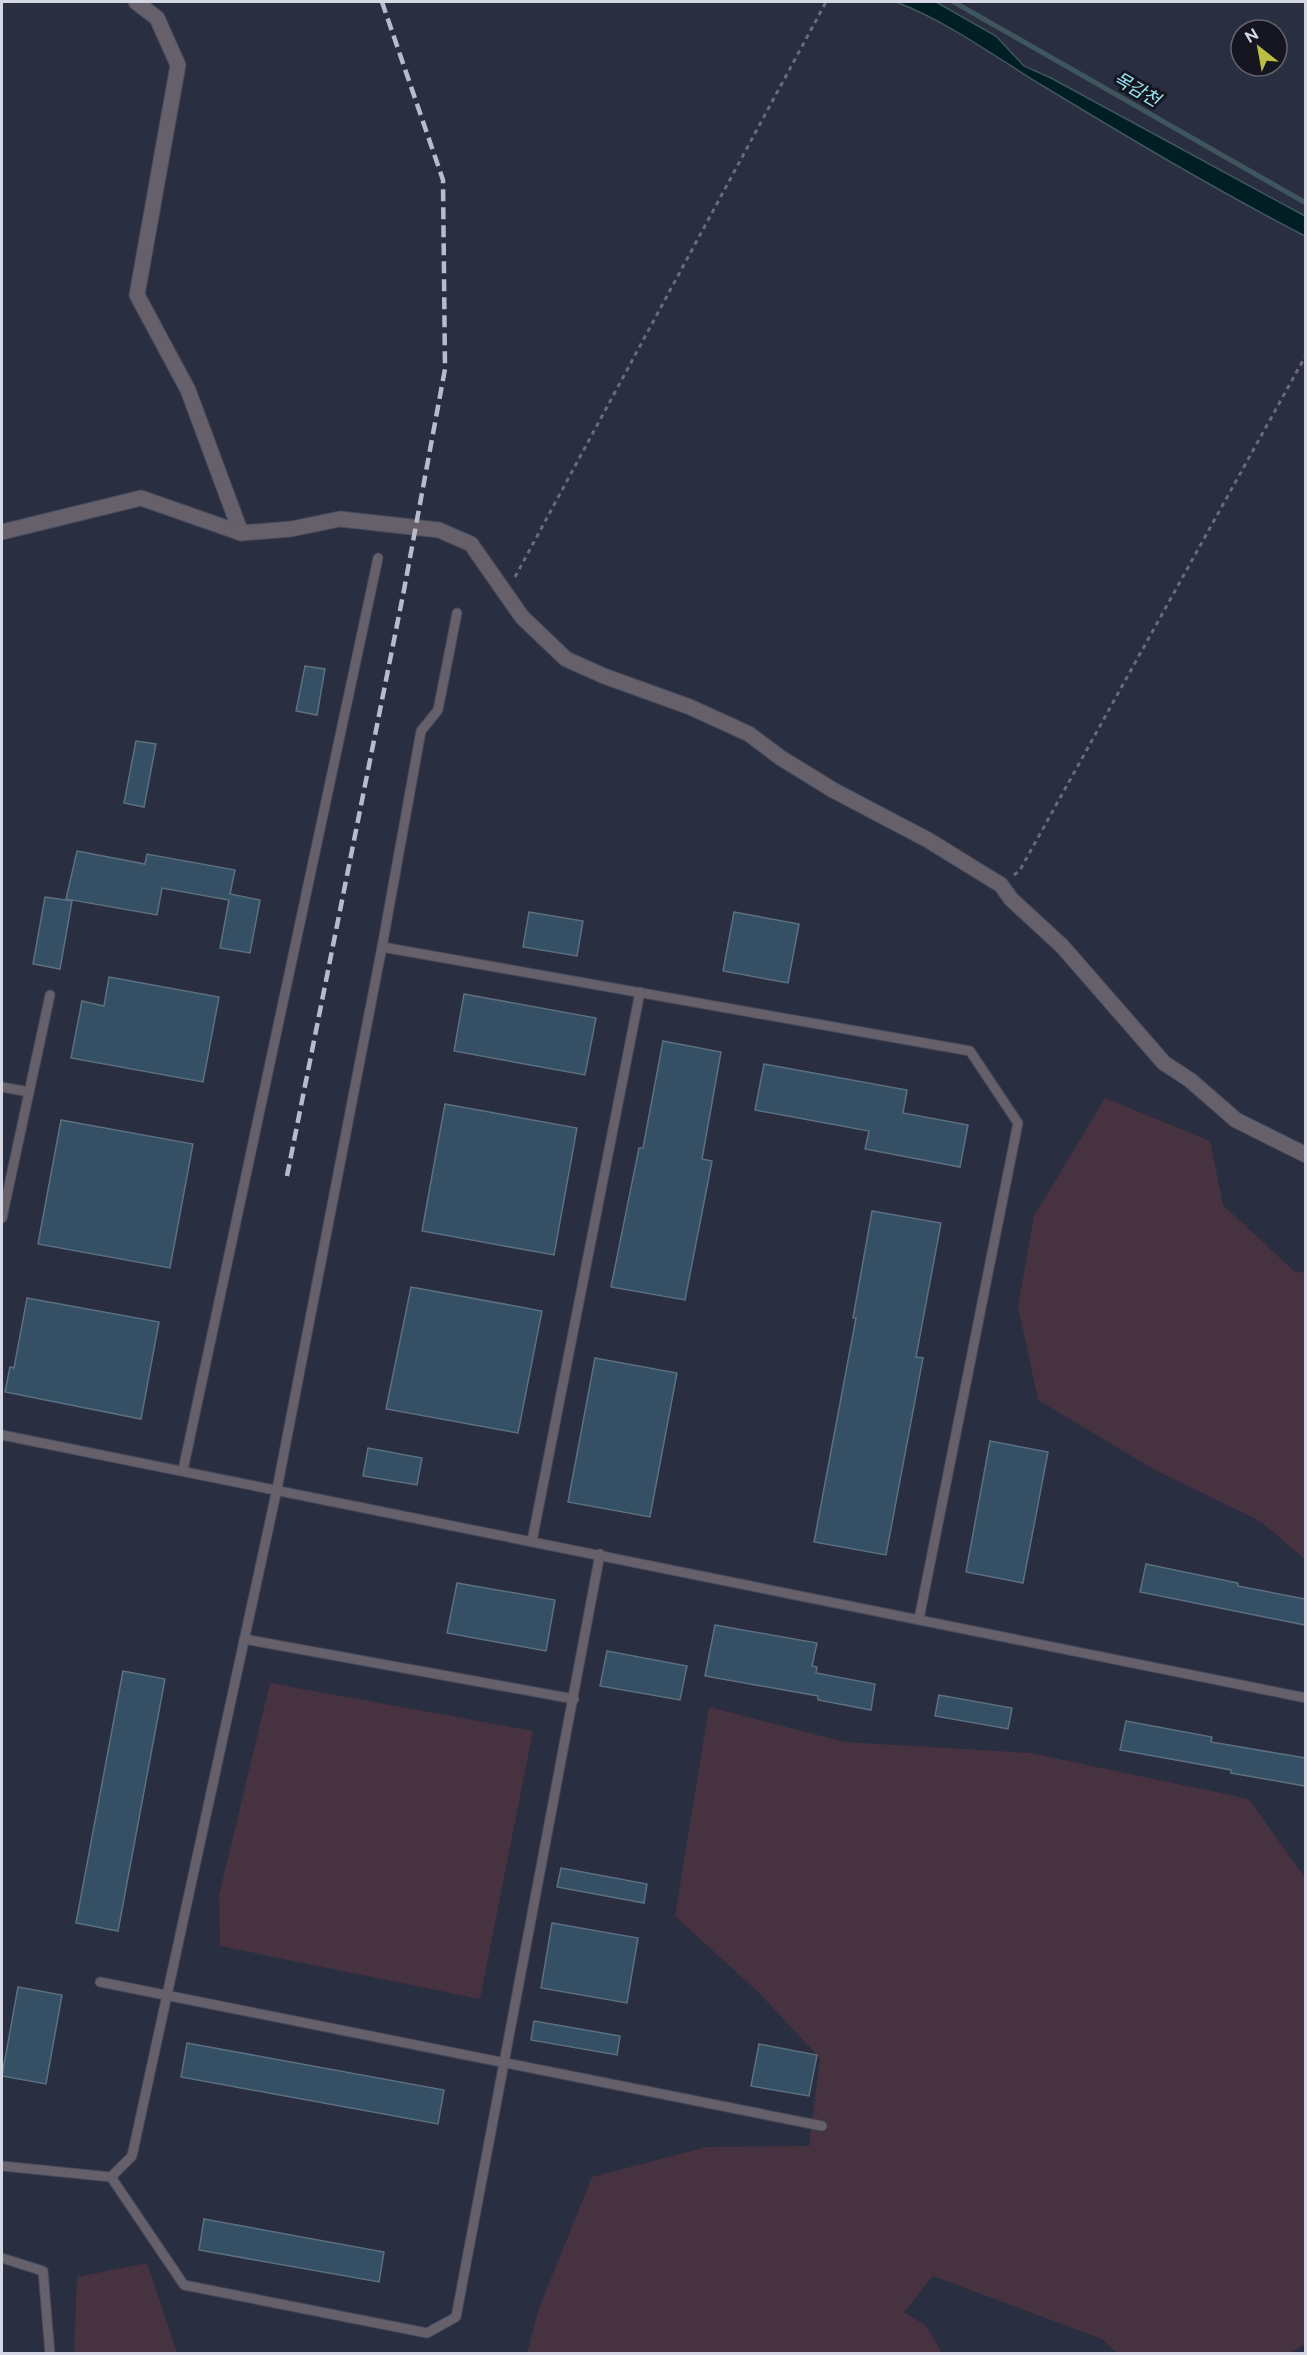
<svg xmlns="http://www.w3.org/2000/svg" width="1307" height="2355" font-family="Raleway,'Noto Sans KR',sans-serif">
	<style>
		.green { fill: #47323f }
		.water { fill: #001f24; stroke: #40565e; stroke-width: 1.5 }
		.lines { fill: none; stroke-linecap: round; stroke-linejoin: round }
		.stream { stroke: #40565e; stroke-width: 5 }
		.building { fill: #355065; stroke: #5c7080; stroke-width: 1.5 }
		.service-casing { stroke: #45495b; stroke-width: 11 }
		.minor-casing { stroke: #45495b; stroke-width: 17 }
		.path { stroke: #686b7c; stroke-width: 3; stroke-dasharray: 4.5 4.5; stroke-linecap: butt }
		.service { stroke: #656069; stroke-width: 9 }
		.minor { stroke: #656069; stroke-width: 15 }
		.rail { stroke: #b8bcc9; stroke-width: 4.5; stroke-dasharray: 12 6; stroke-linecap: butt }
		.labels { text-anchor: middle; dominant-baseline: central; stroke-width: 6; stroke-linejoin: round; paint-order: stroke }
		.water-label { font-size: 18px; font-style: italic; fill: #99e7f4; stroke: #15161f }
	</style>
	<rect width="100%" height="100%" fill="#2a2e41"/>
	<g class="green">
		<polygon points="1105,1098 1210,1141 1223,1205 1294,1271 1305,1273 1305,1559 1260,1521 1155,1470 1038,1400 1018,1306 1034,1216"/>
		<polygon points="270,1683 533,1731 480,1999 220,1946 219,1895"/>
		<polygon points="709,1707 845,1742 1030,1753 1249,1799 1305,1878 1305,2344 1289,2354 1117,2353 1102,2339 933,2276 904,2312 925,2325 942,2353 527,2354 539,2308 592,2177 707,2147 809,2146 820,2058 758,1992 675,1916"/>
		<polygon points="147,2263 177,2353 74,2353 77,2277"/>
	</g>
	<path class="water" d="M 896,2 L 936,2 L 996,36 L 1024,66 L 1051,78 L 1305,216 L 1305,236 C 1216,190 1129,138 1043,86 C 995,57 949,22 896,2 Z"/>
	<g class="lines">
		<polyline class="stream" points="954,2 1306,203"/>
	</g>
	<g class="building">
		<polygon points="305,666 325,669 317,715 296,711"/>
		<polygon points="136,741 156,744 144,807 124,803"/>
		<polygon points="77,851 145,864 147,854 235,870 230,894 260,900 250,953 220,948 229,900 162,888 157,915 66,899"/>
		<polygon points="45,897 72,901 60,969 33,964"/>
		<polygon points="529,912 583,921 577,956 523,947"/>
		<polygon points="734,912 799,924 788,983 723,971"/>
		<polygon points="109,977 219,997 203,1082 71,1058 82,1001 104,1006"/>
		<polygon points="464,994 596,1018 585,1075 454,1051"/>
		<polygon points="663,1041 721,1052 702,1159 712,1161 685,1300 611,1287 639,1148 643,1148"/>
		<polygon points="764,1064 907,1090 903,1113 968,1125 960,1167 865,1149 869,1131 755,1110"/>
		<polygon points="445,1104 577,1128 554,1255 422,1231"/>
		<polygon points="61,1120 193,1144 170,1268 38,1244"/>
		<polygon points="872,1211 941,1223 916,1357 923,1358 886,1555 814,1542 856,1318 853,1318"/>
		<polygon points="411,1287 542,1311 518,1433 386,1409"/>
		<polygon points="27,1298 159,1322 141,1419 5,1392 10,1367 14,1368"/>
		<polygon points="595,1358 677,1373 650,1517 568,1502"/>
		<polygon points="990,1441 1048,1452 1023,1583 966,1572"/>
		<polygon points="368,1448 422,1458 417,1485 363,1476"/>
		<polygon points="1146,1564 1238,1583 1238,1586 1305,1599 1305,1625 1140,1592"/>
		<polygon points="457,1583 555,1600 546,1651 447,1633"/>
		<polygon points="715,1625 817,1643 812,1666 817,1667 816,1673 875,1684 871,1710 818,1700 818,1696 705,1676"/>
		<polygon points="607,1651 687,1666 680,1700 600,1686"/>
		<polygon points="123,1671 165,1679 118,1931 76,1923"/>
		<polygon points="939,1695 1012,1708 1008,1729 935,1716"/>
		<polygon points="1126,1721 1212,1737 1211,1742 1305,1758 1305,1786 1231,1773 1231,1770 1120,1750"/>
		<polygon points="561,1868 647,1884 644,1903 557,1887"/>
		<polygon points="552,1923 638,1938 627,2003 541,1988"/>
		<polygon points="18,1987 62,1995 46,2084 2,2076"/>
		<polygon points="534,2021 620,2036 617,2055 531,2040"/>
		<polygon points="187,2043 444,2090 438,2124 181,2077"/>
		<polygon points="759,2044 817,2055 809,2096 751,2086"/>
		<polygon points="204,2219 384,2252 379,2282 199,2250"/>
	</g>
	<g class="lines">
		<defs>
			<g id="service">
				<polyline points="382,947 970,1051 1018,1123 919,1619"/>
				<polyline points="2,1087 29,1092"/>
				<polyline points="2,1218 50,995"/>
				<polyline points="2,1435 1306,1698"/>
				<polyline points="183,1470 378,558"/>
				<polyline points="532,1541 640,992"/>
				<polyline points="244,1639 574,1699"/>
				<polyline points="100,1982 822,2126"/>
				<polyline points="2,2166 111,2177 132,2156 277,1489 382,947 421,731 438,710 457,613"/>
				<polyline points="111,2177 184,2285 427,2333 456,2317 600,1554"/>
				<polyline points="2,2258 43,2271 50,2354"/>
			</g>
			<g id="minor">
				<polyline points="136,2 157,18 178,65 137,295 188,390 241,533"/>
				<polyline points="2,532 141,498 241,533 291,529 340,519 439,530 471,544 522,617 566,659 604,676 690,707 749,734 781,758 833,790 928,840 1001,885 1011,899 1062,946 1164,1063 1190,1080 1236,1120 1306,1155"/>
			</g>
		</defs>
		<use href="#service" class="service-casing"/>
		<use href="#minor" class="minor-casing"/>
		<g class="path">
			<polyline points="515,577 826,2"/>
			<polyline points="1014,875 1020,870 1306,355"/>
		</g>
		<use href="#service" class="service"/>
		<use href="#minor" class="minor"/>
		<polyline class="rail" points="287,1176 404,590 445,369 443,180 382,2"/>
	</g>
	<g class="labels">
		<g class="water-label">
			<text transform="translate(1137 89) rotate(30)">목감천</text>
		</g>
	</g>
	<rect width="1307" height="2355" fill="none" stroke="#d5d8e4" stroke-width="6"/>
	<g transform="translate(1259 48) rotate(329)"><circle r="28" fill="#15161f" stroke="#62646e" stroke-width="1.5"/>
	<path d="M0-4.5L10 22L0 15L-10 22Z" fill="#bbc044"/>
	<text y="-9" font-size="16" font-weight="bold" text-anchor="middle" fill="#d5d8e4">N</text>
	</g>
</svg>
